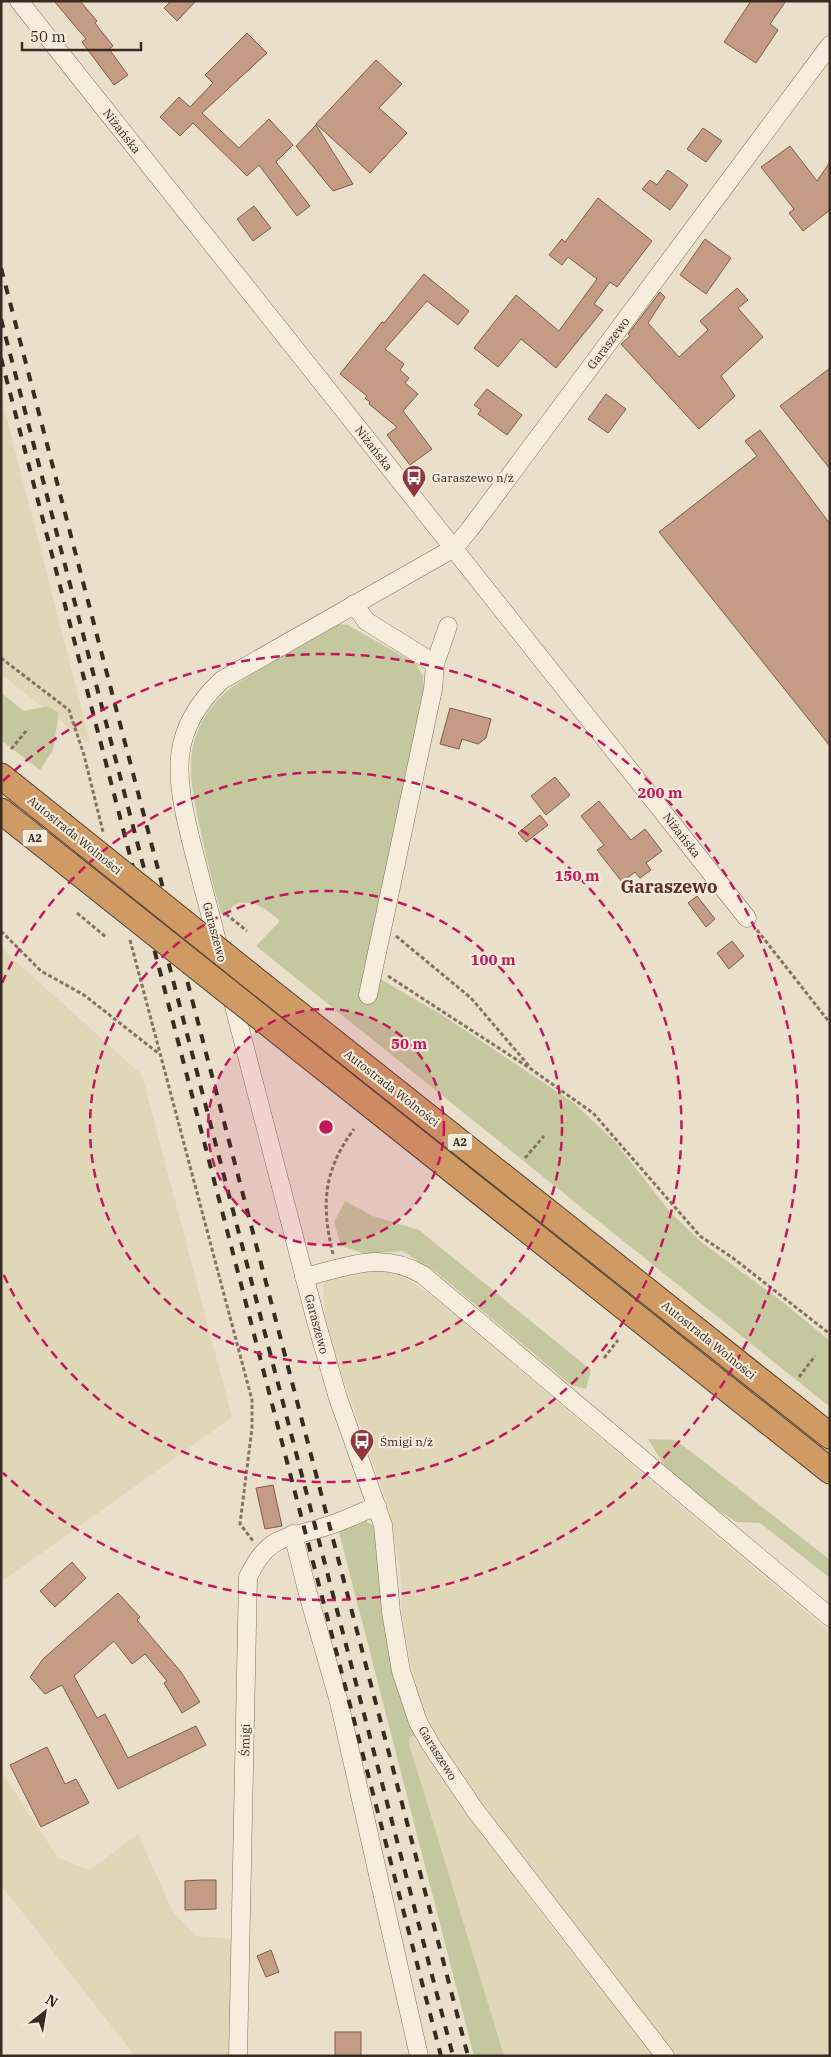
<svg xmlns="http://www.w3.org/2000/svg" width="831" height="2057" font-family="'IBM Plex Serif',serif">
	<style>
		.farmland { fill: #dfd7b8 }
		.green { fill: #c5c89e }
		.building { fill: #c49b84; stroke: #825c48 }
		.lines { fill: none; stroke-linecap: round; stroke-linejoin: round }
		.minor-casing { stroke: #857260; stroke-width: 19 }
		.highway-casing { stroke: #544133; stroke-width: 27 }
		.path { stroke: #857260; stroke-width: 3; stroke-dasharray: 4 2.5; stroke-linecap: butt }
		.minor { stroke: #f6eddc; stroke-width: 18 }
		.highway { stroke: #d09a65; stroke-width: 25 }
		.rail { stroke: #372b22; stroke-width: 4; stroke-dasharray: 9 9; stroke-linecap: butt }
		.highway-bridge-casing { stroke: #544133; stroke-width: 27; stroke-linecap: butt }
		.highway-bridge { stroke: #d09a65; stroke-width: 25 }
		.ring { fill: none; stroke: #c2185b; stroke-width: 2.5; stroke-dasharray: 9 6 }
		.labels { text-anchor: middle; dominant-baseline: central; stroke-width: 4.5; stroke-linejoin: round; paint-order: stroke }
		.shield { fill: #f3ead9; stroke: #6f6459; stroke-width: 1 }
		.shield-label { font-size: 11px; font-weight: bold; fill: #372b22 }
		.street-label { font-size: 12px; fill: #372b22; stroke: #f3ead9 }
		.poi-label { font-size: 12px; fill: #372b22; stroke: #f3ead9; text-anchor: start }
		.district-label { font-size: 18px; font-weight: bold; fill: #5f2e26; stroke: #f3ead9 }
		.centre { fill: #c2185b; stroke: #f3ead9; stroke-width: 2.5 }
		.ring-label { font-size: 15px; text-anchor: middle; font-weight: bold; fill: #c2185b; stroke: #f3ead9; stroke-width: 4.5; stroke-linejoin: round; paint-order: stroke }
	</style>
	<rect width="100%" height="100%" fill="#eadfca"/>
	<g class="farmland">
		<polygon points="1,396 91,745 1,674"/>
		<polygon points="1,948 142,1075 232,1417 1,1582"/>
		<polygon points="387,1269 406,1278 436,1299 830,1632 830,2056 676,2056 590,1943 556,1907 450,1763 424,1711 414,1679 403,1624 400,1569 389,1509 330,1341 326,1324 323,1286 327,1281 355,1272"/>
		<polygon points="412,1736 416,1736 442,1775 539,1911 655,2056 504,2056 419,1778 410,1747 409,1740"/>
		<polygon points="1,1771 58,1858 90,1870 138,1834 173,1912 196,1936 232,1939 229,2056 135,2056 1,1885"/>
	</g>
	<g class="green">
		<path d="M 341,624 L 348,625 L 416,664 L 423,676 L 423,684 L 427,685 L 379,978 L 442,1015 L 574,1103 L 615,1142 L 671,1213 L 700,1241 L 784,1303 L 830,1341 L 830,1407 L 256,946 L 280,921 C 265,907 239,890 225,916 L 221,913 C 213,885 206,857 200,828 C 190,782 181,741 216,702 C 230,686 250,676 268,664 C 289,651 318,631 341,624 Z"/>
		<polygon points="1,693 24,711 48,706 59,713 53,750 40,770 1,740"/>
		<polygon points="324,1046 830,1449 830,1458 321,1052"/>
		<polygon points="345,1201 373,1216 419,1230 591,1370 586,1389 571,1385 436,1272 402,1251 366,1254 341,1246 334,1222"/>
		<polygon points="648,1439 675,1440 693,1453 830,1560 830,1578 760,1523 736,1522 706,1502 667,1470"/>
		<polygon points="364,1520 374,1526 416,1736 412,1736 409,1739 410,1747 504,2056 474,2056 339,1532"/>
	</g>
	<g class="building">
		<polygon points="54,1 80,1 97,21 95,23 113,46 109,49 128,75 114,85 82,42 86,39"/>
		<polygon points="171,1 196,1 177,21 164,8"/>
		<polygon points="751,1 786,1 770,24 778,30 756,63 724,42"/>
		<polygon points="247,33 267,53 202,113 239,148 269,119 293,145 276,162 310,206 297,216 259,165 247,176 193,123 180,136 160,117 179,97 190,107 213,83 205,75"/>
		<polygon points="376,60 402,84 379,108 407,133 370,173 316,124"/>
		<polygon points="316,125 353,184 333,191 296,146"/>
		<polygon points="703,128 722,141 706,162 687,149"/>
		<polygon points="790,146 817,181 830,162 830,210 803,231 789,213 794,209 761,167"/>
		<polygon points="668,170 688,185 670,210 642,189 650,180 657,185"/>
		<polygon points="598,198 652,241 617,287 610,282 594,304 603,310 556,368 521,339 498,367 474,348 516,295 559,331 597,279 568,257 562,265 549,255 562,239 565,242"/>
		<polygon points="254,206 271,228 253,241 237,219"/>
		<polygon points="705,239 731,258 706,294 680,275"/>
		<polygon points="424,274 469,311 458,325 427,301 385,349 404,364 400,370 409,378 405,383 418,394 403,411 432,449 410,465 387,435 397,427 369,404 370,402 365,398 367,396 340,374 382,322 384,323"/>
		<polygon points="737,288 748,300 738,308 763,337 721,376 735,396 699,429 621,344 630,336 628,334 660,292 665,297 648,323 679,357 708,330 700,321"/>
		<polygon points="830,368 830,469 780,406"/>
		<polygon points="487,389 522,415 507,435 478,414 481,410 474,405"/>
		<polygon points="606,394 626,409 608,433 588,419"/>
		<polygon points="760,430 830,524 830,746 659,532 757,456 745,441"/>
		<polygon points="450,708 491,719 486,738 478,744 462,739 459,749 440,744"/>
		<polygon points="555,777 570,795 546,815 531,796"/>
		<polygon points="599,801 631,840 645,829 662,851 646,863 651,870 640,878 635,872 622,882 597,850 604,845 581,816"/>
		<polygon points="540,815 548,825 526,842 518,833"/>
		<polygon points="697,896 715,919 706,927 688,903"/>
		<polygon points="732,941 744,956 729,969 717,953"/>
		<polygon points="273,1485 282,1526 265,1529 256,1488"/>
		<polygon points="72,1562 86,1578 55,1607 40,1591"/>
		<polygon points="118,1593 140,1617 137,1620 181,1672 200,1702 182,1713 164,1683 167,1681 145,1654 132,1664 114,1641 74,1676 97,1718 105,1714 128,1758 196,1726 206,1745 118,1789 62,1685 45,1694 30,1677 43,1659"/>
		<polygon points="47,1747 65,1784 76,1779 89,1803 41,1827 10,1765"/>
		<polygon points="201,1880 216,1880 216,1909 185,1910 185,1881"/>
		<polygon points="271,1950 279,1972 266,1977 257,1956"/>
		<rect x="335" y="2032" width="26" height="24"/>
	</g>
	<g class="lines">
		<defs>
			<g id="minor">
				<polyline points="19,1 747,918"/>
				<polyline points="354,604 366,621 435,664 433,689 368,995"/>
				<polyline points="435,664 448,626"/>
				<path d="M 304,1277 C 348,1267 381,1250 423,1275 L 830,1617"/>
				<polyline points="293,1534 308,1594 339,1702 419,2056"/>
				<path d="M 238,2056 L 248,1577 C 270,1531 288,1540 330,1525 C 346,1520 361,1512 377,1506"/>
				<path d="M 665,2056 L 475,1810 L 431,1745 L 418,1722 L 401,1671 L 391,1612 L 383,1525 L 338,1398 L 316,1321 L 191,841 C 175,775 168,730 222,680 L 454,548 L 470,529 L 830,45"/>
			</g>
			<g id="highway">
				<polyline points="1,776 61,824"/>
				<polyline points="1,811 69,865"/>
				<polyline points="252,977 830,1436"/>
				<polyline points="260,1017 830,1471"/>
			</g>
		</defs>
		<use href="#minor" class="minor-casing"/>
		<use href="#highway" class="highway-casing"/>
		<g class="path">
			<polyline points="1,658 69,710 84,755 103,832"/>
			<polyline points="11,749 28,729"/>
			<polyline points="77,913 106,937"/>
			<polyline points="226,914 247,931"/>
			<polyline points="757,930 830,1023"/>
			<polyline points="1,931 41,971 84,995 158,1053"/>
			<polyline points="396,936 471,998 529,1066"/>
			<polyline points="130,940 252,1400 252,1428 240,1524 254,1542"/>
			<polyline points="388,976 531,1069 593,1113 700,1236 733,1258 830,1334"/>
			<polyline points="525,1158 544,1136"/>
			<path d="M 333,1254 C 321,1205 323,1171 354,1129"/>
			<polyline points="604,1358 618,1340"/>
			<polyline points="799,1377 815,1356"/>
		</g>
		<use href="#minor" class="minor"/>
		<use href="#highway" class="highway"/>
		<g class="rail">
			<polyline points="1,268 468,2056"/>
			<polyline points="1,319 453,2056"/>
			<polyline points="1,358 441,2056"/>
		</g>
		<defs>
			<g id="highway-bridge">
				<polyline points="61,824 252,977"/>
				<polyline points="69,865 260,1017"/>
			</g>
		</defs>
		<use href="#highway-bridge" class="highway-bridge-casing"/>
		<use href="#highway-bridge" class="highway-bridge"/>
	</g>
	<circle cx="326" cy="1127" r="118" fill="#c2185b" fill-opacity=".12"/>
	<g class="ring">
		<circle cx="326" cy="1127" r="118"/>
		<circle cx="326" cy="1127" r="236"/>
		<path d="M2 983A355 355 0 1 1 2 1271"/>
		<path d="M3 781A473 473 0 1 1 3 1473"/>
	</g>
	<defs>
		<symbol id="bus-pin" viewBox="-11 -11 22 30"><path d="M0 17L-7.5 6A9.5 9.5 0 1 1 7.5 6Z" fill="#8e363c" stroke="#f3ead9"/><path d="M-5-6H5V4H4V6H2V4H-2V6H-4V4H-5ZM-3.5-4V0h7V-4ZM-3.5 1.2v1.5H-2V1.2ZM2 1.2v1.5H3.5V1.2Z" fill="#fff"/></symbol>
	</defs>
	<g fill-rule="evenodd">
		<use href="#bus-pin" x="400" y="463" width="28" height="38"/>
		<use href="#bus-pin" x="348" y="1427" width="28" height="38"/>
	</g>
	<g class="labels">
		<g class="shield">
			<rect x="22.5" y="829.5" width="25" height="17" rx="4"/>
			<rect x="447.5" y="1133.5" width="25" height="17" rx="4"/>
		</g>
		<g class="shield-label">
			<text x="35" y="838">A2</text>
			<text x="460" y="1142">A2</text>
		</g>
		<g class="street-label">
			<text transform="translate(122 131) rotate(52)">Niżańska</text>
			<text transform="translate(608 343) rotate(-53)">Garaszewo</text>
			<text transform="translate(374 448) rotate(52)">Niżańska</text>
			<text transform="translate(75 835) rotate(39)">Autostrada Wolności</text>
			<text transform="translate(682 835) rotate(52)">Niżańska</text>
			<text transform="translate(215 932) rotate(75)">Garaszewo</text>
			<text transform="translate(392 1088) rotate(38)">Autostrada Wolności</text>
			<text transform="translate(317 1324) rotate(75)">Garaszewo</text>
			<text transform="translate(709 1340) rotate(39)">Autostrada Wolności</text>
			<text transform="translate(245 1740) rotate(-89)">Śmigi</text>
			<text transform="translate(438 1753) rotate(58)">Garaszewo</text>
		</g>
		<g class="poi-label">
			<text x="432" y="477">Garaszewo n/ż</text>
			<text x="380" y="1441">Śmigi n/ż</text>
		</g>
		<g class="district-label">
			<text x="669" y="886">Garaszewo</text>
		</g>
	</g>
	<circle cx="326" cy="1127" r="8" class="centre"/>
	<g class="ring-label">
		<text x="660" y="798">200 m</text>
		<text x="577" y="881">150 m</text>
		<text x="493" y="965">100 m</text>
		<text x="409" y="1049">50 m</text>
	</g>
	<rect width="831" height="2057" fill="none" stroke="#372b22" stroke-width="5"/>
	<g transform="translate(45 2012) rotate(31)" stroke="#f3ead9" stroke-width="4" paint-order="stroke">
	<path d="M0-4L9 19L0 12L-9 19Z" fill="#372b22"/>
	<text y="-8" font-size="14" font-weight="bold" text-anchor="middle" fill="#372b22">N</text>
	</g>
	<path d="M22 42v8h119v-8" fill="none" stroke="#372b22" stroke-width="2.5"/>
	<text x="30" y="42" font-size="15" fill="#372b22" stroke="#f3ead9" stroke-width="4" paint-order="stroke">50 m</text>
</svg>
